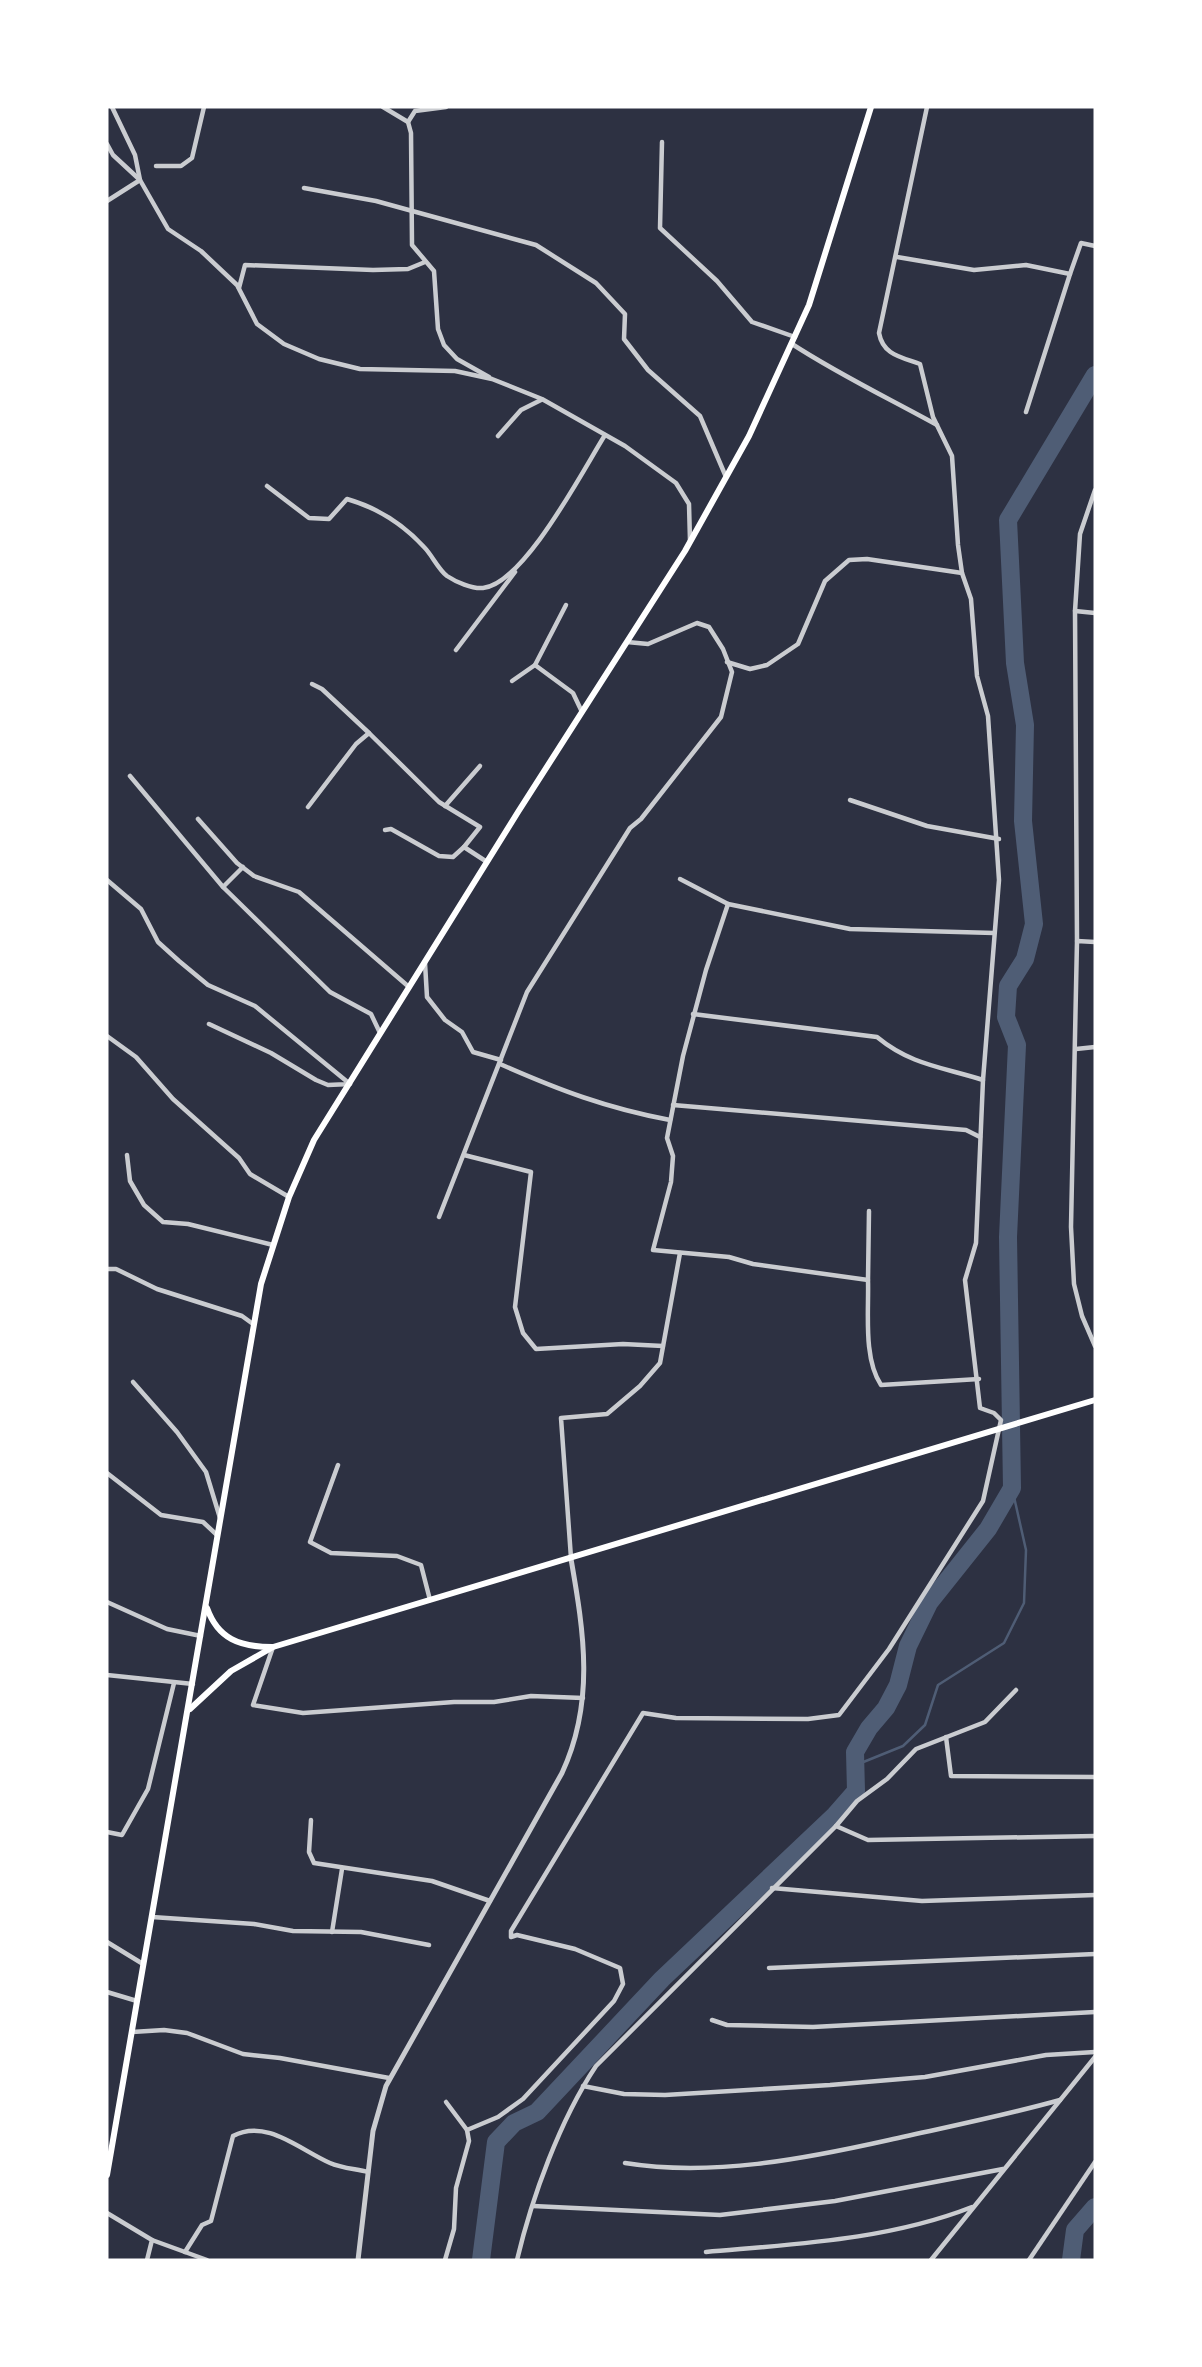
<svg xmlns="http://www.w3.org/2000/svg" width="1202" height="2367" font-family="'Source Sans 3',sans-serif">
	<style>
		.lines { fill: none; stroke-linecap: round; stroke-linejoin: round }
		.stream { stroke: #4f5d75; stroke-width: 2.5 }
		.river { stroke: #4f5d75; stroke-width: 18 }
		.minor { stroke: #caccd0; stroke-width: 4.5 }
		.tertiary { stroke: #caccd0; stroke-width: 5 }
		.secondary { stroke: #fff; stroke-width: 6 }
	</style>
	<rect width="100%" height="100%" fill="#2d3142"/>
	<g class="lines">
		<polyline class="stream" points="856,1765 903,1746 925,1725 938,1685 1004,1643 1024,1603 1026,1550 1012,1488"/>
		<g class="river">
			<polyline points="481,2260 496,2142 514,2123 537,2112 662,1979 835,1815 856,1791 855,1752 869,1728 886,1708 898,1685 908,1646 929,1603 988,1529 1012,1488 1008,1237 1017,1045 1006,1017 1008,986 1025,959 1034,924 1023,821 1025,725 1015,663 1008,520 1095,375"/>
			<polyline points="1071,2260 1075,2230 1095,2207"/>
		</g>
		<g class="minor">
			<polyline points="383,107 408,122 411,133 412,245 434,271 438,329 444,345 457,359 489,377"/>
			<path d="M 927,107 L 879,333 C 883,355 901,357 920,364 L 933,417 L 952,456 L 958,545 L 962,573 L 971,599 L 977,676 L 988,716 L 999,880 L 983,1080"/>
			<polyline points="408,122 415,111 446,107"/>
			<polyline points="662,142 660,228 717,281 752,322 795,337"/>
			<polyline points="107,144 113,155 140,180 168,229 201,251 237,285 257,324 284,344 319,359 360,369 455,371 492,379 542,399 625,446 676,483 689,504 690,541"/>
			<polyline points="156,166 181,166 192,158 204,107"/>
			<polyline points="304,188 376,201 536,245 596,283 625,314 624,339 648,370 700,416 726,477"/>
			<polyline points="107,201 140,180 135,155 112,107"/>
			<polyline points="897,257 974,270 1026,265 1070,274 1026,412"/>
			<polyline points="1070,274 1081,243 1095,246"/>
			<polyline points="239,288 245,265 373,270 408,269 425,262"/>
			<path d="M 792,344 C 838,374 888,398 937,425"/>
			<polyline points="498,436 521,410 541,400"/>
			<path d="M 267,486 L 309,518 L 329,519 L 347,499 C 378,508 402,523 424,547 C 432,555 438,569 447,576 C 456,582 472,589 483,588 C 524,584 583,470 605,435"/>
			<polyline points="566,605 535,665 573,693 582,712"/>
			<polyline points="1075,611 1095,613"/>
			<polyline points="456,650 515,572"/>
			<polyline points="727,662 750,669 767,665 798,644 825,581 849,560 867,559 962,573"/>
			<polyline points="512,681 535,665"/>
			<polyline points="312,684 322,689 369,733"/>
			<polyline points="130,776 223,887 330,992 371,1014 380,1033"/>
			<polyline points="850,800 927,826 999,839"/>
			<polyline points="445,806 480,766"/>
			<polyline points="308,807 356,744 369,733 439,802 480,827 464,847 487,862"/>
			<polyline points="198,819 237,863 254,876 299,892 409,987"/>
			<polyline points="385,830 391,829 439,856 453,857 464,847"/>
			<polyline points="680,879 728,904"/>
			<polyline points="107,880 141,909 158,942 179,961 208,985 255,1006 350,1084 328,1085 316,1080 271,1053 209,1024"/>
			<polyline points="223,887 243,867"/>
			<polyline points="1077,941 1075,611 1080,534 1095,490"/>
			<polyline points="1095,942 1077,941 1071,1227 1074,1284 1082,1316 1095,1346"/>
			<polyline points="425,963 427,997 445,1020 462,1032 473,1052 501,1060"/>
			<polyline points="107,1036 136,1057 173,1099 239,1158 250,1174 289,1197"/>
			<polyline points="1076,1049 1095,1047"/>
			<path d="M 500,1064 C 559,1090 606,1108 670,1120"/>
			<polyline points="673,1105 966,1130 980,1137"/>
			<polyline points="127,1155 130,1181 144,1205 163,1222 188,1224 273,1245"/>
			<polyline points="464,1155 531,1172 515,1307 523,1333 536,1349 623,1344 663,1346"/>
			<polyline points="439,1217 527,992 630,828 641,819 721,717 732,672 723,649 709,627 697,623 648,644 627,642"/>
			<polyline points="107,1269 116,1269 157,1289 242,1316 253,1324"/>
			<polyline points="868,1280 869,1211"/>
			<path d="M 979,1379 L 881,1385 C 863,1358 869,1311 868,1280 L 753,1264 L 729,1257 L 653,1250 L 671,1182 L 673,1156 L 667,1138 L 683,1056 L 706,970 L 728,904 L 850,929 L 994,933"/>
			<polyline points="133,1382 177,1432 206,1472 220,1518"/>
			<polyline points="338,1465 310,1542 331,1553 397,1556 421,1565 430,1600"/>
			<polyline points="107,1473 161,1515 203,1522 217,1535"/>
			<polyline points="571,1558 561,1418 607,1414 640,1386 660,1363 680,1253"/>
			<polyline points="107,1602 167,1629 201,1636"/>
			<polyline points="273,1647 253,1705 303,1713 454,1702 494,1702 531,1696 583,1698"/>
			<polyline points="107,1675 193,1684"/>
			<polyline points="946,1737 951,1776 1095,1777"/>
			<polyline points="311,1820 309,1852 314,1863 432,1881 490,1901"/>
			<polyline points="836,1826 868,1840 1095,1836"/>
			<polyline points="107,1832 122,1835 148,1789 174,1683"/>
			<polyline points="772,1888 922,1901 1095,1895"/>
			<polyline points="152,1917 254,1924 293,1931 361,1932 429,1945"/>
			<polyline points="332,1932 342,1869"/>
			<polyline points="107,1942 143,1964"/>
			<polyline points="769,1968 1095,1954"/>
			<polyline points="107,1992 137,2001"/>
			<polyline points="712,2020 727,2025 813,2027 1095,2012"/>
			<polyline points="132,2032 164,2030 187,2033 243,2054 280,2058 389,2078"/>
			<polyline points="583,2086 624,2094 665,2095 830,2085 925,2077 1046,2055 1095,2052"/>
			<path d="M 467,2130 L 498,2117 L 523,2099 L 614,2001 L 623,1984 L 620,1968 L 575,1949 L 517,1935 L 511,1937 L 511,1931 L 643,1713 L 676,1718 L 808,1719 L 839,1715 L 889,1649 L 983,1501 L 1001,1420 L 994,1413 L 980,1408 L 965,1280 L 976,1243 L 983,1080 C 942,1067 911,1065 877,1037 L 693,1014"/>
			<path d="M 625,2163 C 711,2177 804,2159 889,2140 C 946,2127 1003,2116 1060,2100"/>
			<polyline points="533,2206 720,2215 835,2201 1003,2169"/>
			<polyline points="107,2213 152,2240 147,2260"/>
			<polyline points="152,2240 207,2260"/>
			<path d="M 185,2252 L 202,2225 L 211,2221 L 233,2136 C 266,2118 300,2150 330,2163 C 341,2168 356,2169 368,2172"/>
			<path d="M 706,2252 C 795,2244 888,2240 972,2207"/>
			<polyline points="445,2260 454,2229 456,2188 469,2141 467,2130 446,2102"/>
			<path d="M 517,2260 C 532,2197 560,2120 596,2066 L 836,1826 L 857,1801 L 887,1779 L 916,1749 L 985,1722 L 1016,1690"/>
			<polyline points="931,2260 1095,2057"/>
			<polyline points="1029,2260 1095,2162"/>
		</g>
		<path class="tertiary" d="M 358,2260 L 373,2131 L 386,2086 L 562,1773 C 595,1702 584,1633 571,1559"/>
		<g class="secondary">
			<path d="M 207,1608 C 218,1639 240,1647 272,1647"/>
			<polyline points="190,1709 231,1671 273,1647 1095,1400"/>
			<polyline points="107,2175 261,1284 289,1197 314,1140 518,812 685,551 749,436 809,305 871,107"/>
		</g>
	</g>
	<rect width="1202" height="2367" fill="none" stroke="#ffffff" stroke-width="217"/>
</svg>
